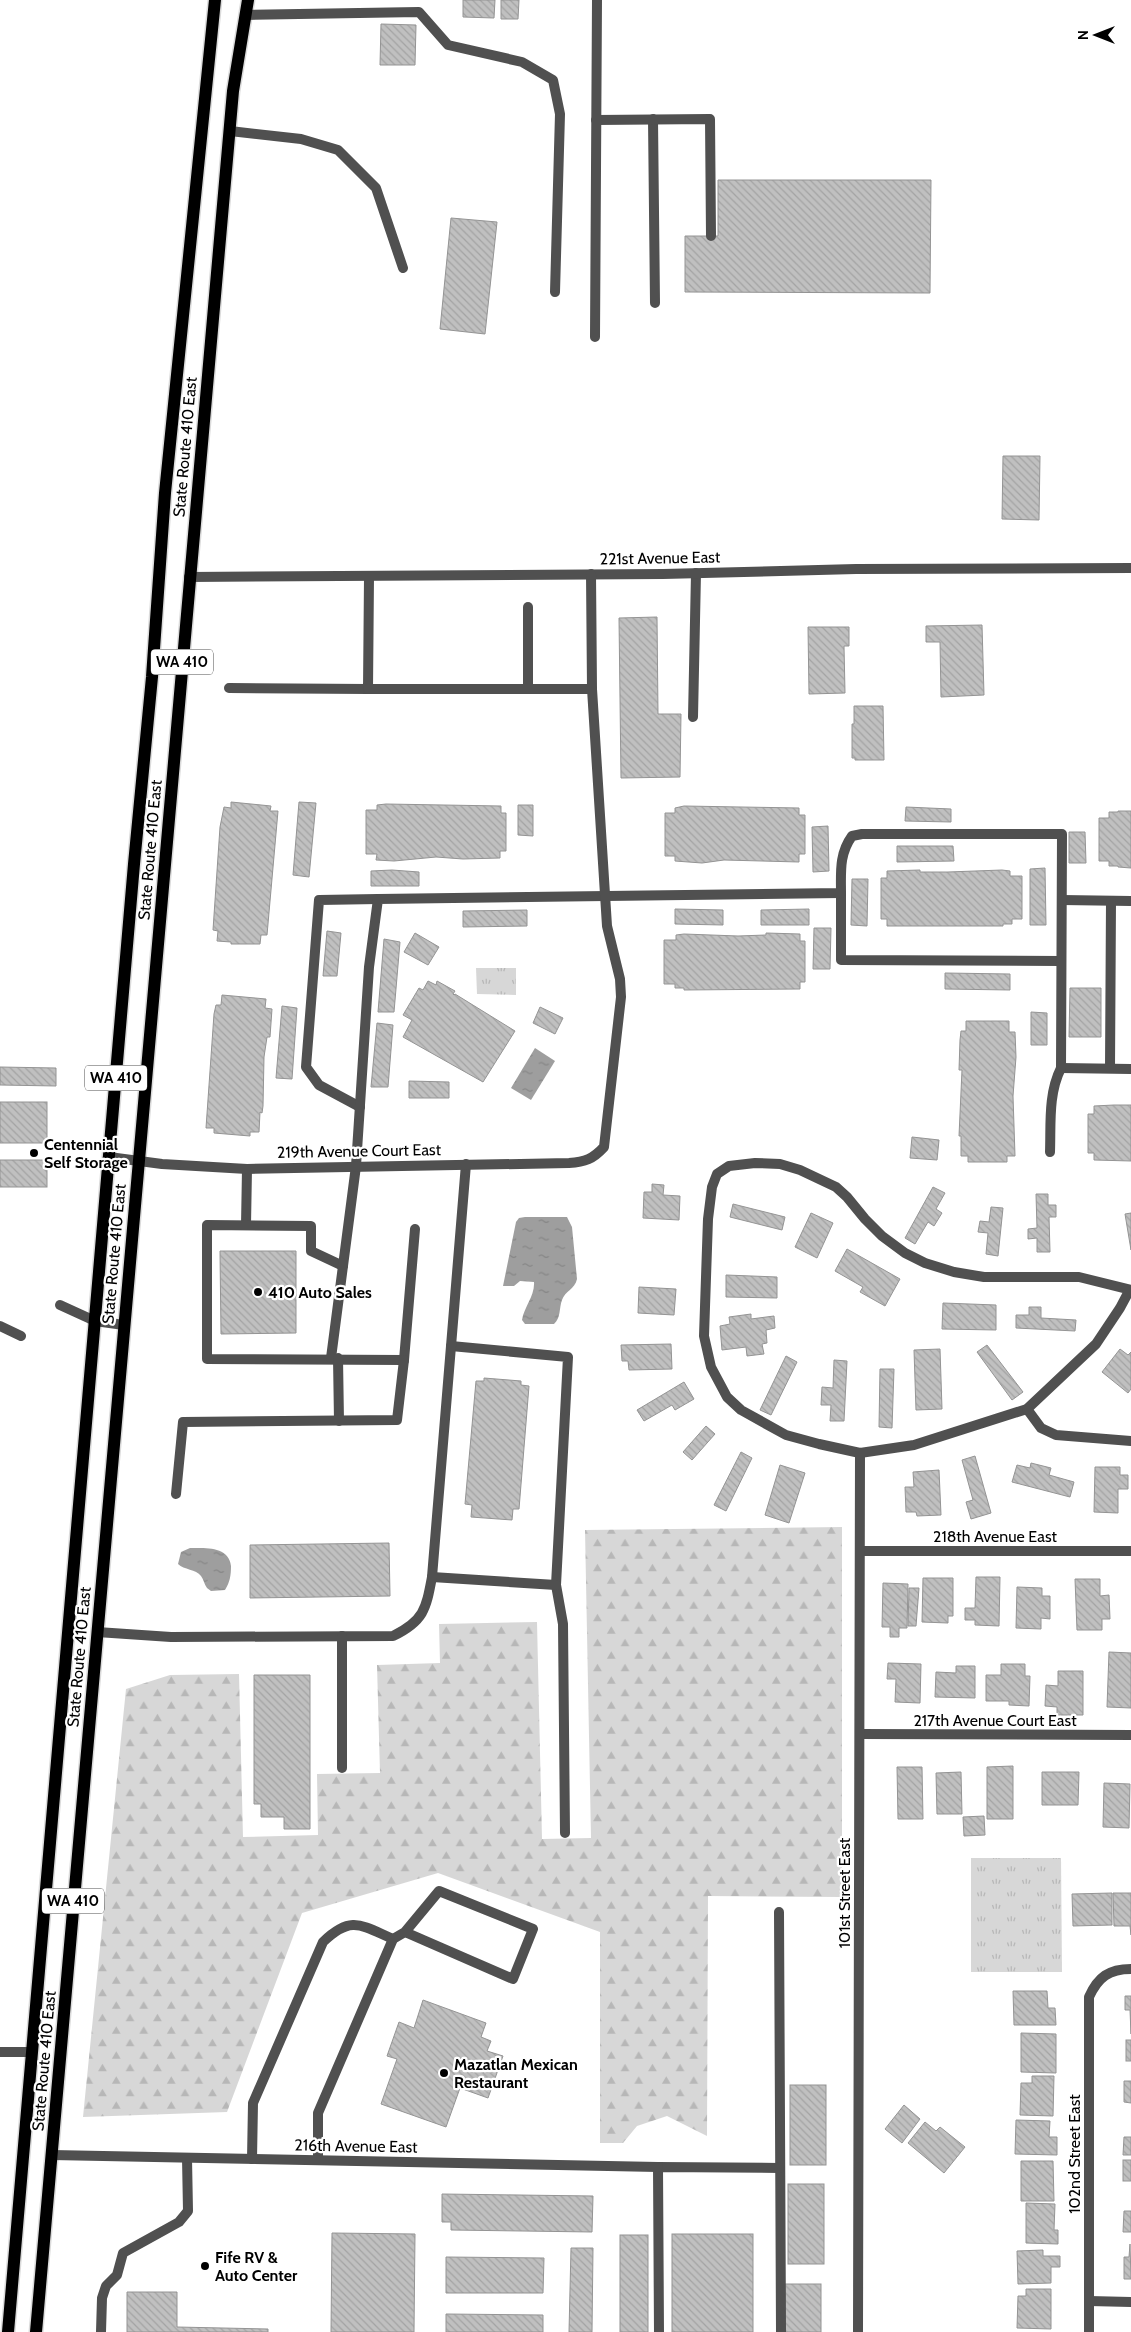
<svg xmlns="http://www.w3.org/2000/svg" width="1131" height="2332" font-family="Cabin,sans-serif">
	<style>
		.forest { fill: url(#forest-firs) }
		.park { fill: url(#park-tufts) }
		.water { fill: url(#water-ripples) }
		.building { fill: url(#building-back-hatch); stroke: #949494 }
		.lines { fill: none; stroke-linecap: round; stroke-linejoin: round }
		.primary-casing { stroke: #dbdbdb; stroke-width: 15 }
		.lane { stroke: #505050; stroke-width: 10 }
		.street { stroke: #505050; stroke-width: 10 }
		.primary { stroke: #000; stroke-width: 12 }
		.poi-dot { fill: #000; stroke: #fff; stroke-width: 2 }
		.labels { text-anchor: middle; dominant-baseline: central; stroke-width: 4.5; stroke-linejoin: round; paint-order: stroke }
		.shield { fill: #fff; stroke: #4c4c4c; stroke-width: 1 }
		.shield-label { font-size: 15px; font-weight: bold; fill: #000 }
		.street-label { font-size: 16px; fill: #000; stroke: #fff }
		.poi-label { font-size: 16px; font-weight: bold; fill: #000; stroke: #fff; text-anchor: start }
	</style>
	<defs>
		<pattern id="forest-firs" width="22" height="20" patternUnits="userSpaceOnUse" patternTransform="scale(1.25)"><rect width="22" height="20" fill="#d7d7d7"/><path d="M5 1l3.5 6h-7zM16 11l3.5 6h-7z" fill="#b7b7b7"/></pattern>
		<pattern id="park-tufts" width="24" height="20" patternUnits="userSpaceOnUse" patternTransform="scale(1.25)"><rect width="24" height="20" fill="#d7d7d7"/><path d="M3 7l-1-3M5 7V3M7 7l1-3M15 17l-1-3M17 17v-4M19 17l1-3" fill="none" stroke="#b7b7b7"/></pattern>
		<pattern id="water-ripples" width="26" height="14" patternUnits="userSpaceOnUse" patternTransform="scale(1.25)"><rect width="26" height="14" fill="#9e9e9e"/><path d="M2 4q2-2 4 0t4 0M15 11q2-2 4 0t4 0" fill="none" stroke="#868686"/></pattern>
		<pattern id="building-back-hatch" width="6" height="6" patternUnits="userSpaceOnUse" patternTransform="scale(1.25)"><rect width="6" height="6" fill="#c0c0c0"/><path d="M-1 5l2 2M0 0l6 6M5-1l2 2" fill="none" stroke="#a3a3a3"/></pattern>
	</defs>
	<rect width="100%" height="100%" fill="#fff"/>
	<polygon class="forest" points="842,1527 842,1897 708,1896 707,2136 667,2116 637,2126 623,2143 600,2143 600,1932 438,1873 302,1913 227,2112 83,2117 126,1689 170,1675 239,1674 243,1837 318,1835 317,1774 380,1773 377,1665 440,1663 439,1624 537,1622 542,1839 591,1838 585,1530"/>
	<g class="park">
		<polygon points="476,968 516,968 516,995 477,994"/>
		<polygon points="971,1858 1061,1858 1062,1972 971,1972"/>
	</g>
	<g class="water">
		<polygon points="535,1048 555,1061 531,1100 511,1088"/>
		<path d="M 567,1217 L 572,1227 L 577,1279 C 575,1289 565,1291 562,1300 C 559,1308 561,1318 554,1324 L 525,1324 L 522,1320 C 524,1307 535,1296 534,1282 L 520,1281 L 514,1286 L 503,1286 L 516,1222 L 519,1218 L 525,1217 Z"/>
		<path d="M 190,1548 C 205,1548 229,1546 231,1566 C 231,1575 230,1582 225,1590 L 211,1591 L 207,1588 C 204,1584 204,1580 201,1576 C 196,1569 184,1570 178,1564 L 181,1552 Z"/>
	</g>
	<g class="building">
		<polygon points="463,0 495,0 494,18 463,17"/>
		<polygon points="501,0 519,0 518,19 501,19"/>
		<polygon points="381,24 416,25 415,65 380,65"/>
		<polygon points="718,180 931,180 930,293 685,292 685,236 718,236"/>
		<polygon points="451,218 497,222 485,334 440,329"/>
		<polygon points="1003,456 1040,456 1039,520 1002,519"/>
		<polygon points="657,617 658,714 681,714 680,777 621,778 619,618"/>
		<polygon points="982,625 984,695 941,697 940,642 926,642 926,626"/>
		<polygon points="808,627 849,627 849,646 844,646 845,693 809,694"/>
		<polygon points="854,706 883,706 884,760 855,760 855,758 852,758 852,724 854,724"/>
		<polygon points="231,802 271,806 270,811 278,811 267,935 261,935 260,944 231,944 231,942 217,941 218,931 213,930 220,827 224,807 231,808"/>
		<polygon points="299,802 316,803 309,877 293,875"/>
		<polygon points="386,804 501,806 501,813 506,813 506,851 500,851 500,858 463,859 436,857 394,861 376,860 377,854 366,854 366,810 377,810 377,805"/>
		<polygon points="518,805 533,805 533,836 518,835"/>
		<polygon points="684,806 799,808 799,815 805,815 805,854 799,854 799,862 724,860 702,863 675,861 675,856 665,856 665,813 675,813 675,808"/>
		<polygon points="906,807 951,809 951,822 905,821"/>
		<polygon points="1118,811 1131,811 1131,868 1118,867 1118,866 1109,866 1109,861 1099,861 1099,818 1109,818 1109,812 1118,812"/>
		<polygon points="828,826 829,871 813,872 812,827"/>
		<polygon points="1069,832 1085,832 1086,863 1069,863"/>
		<polygon points="897,846 953,846 954,861 897,862"/>
		<polygon points="1045,868 1046,925 1030,925 1030,869"/>
		<polygon points="392,870 419,872 419,886 371,886 371,871"/>
		<polygon points="920,870 920,872 948,872 1002,870 1010,871 1010,876 1022,876 1022,919 1012,919 1012,924 1003,924 1003,926 887,926 887,919 881,919 881,878 887,878 887,871"/>
		<polygon points="852,879 868,879 867,926 851,925"/>
		<polygon points="675,909 723,910 723,925 675,924"/>
		<polygon points="809,909 809,925 761,925 761,910"/>
		<polygon points="527,910 527,926 463,927 463,911"/>
		<polygon points="814,928 831,928 830,969 813,969"/>
		<polygon points="327,931 341,933 337,976 323,976"/>
		<polygon points="415,933 439,947 428,965 404,952"/>
		<polygon points="766,933 800,934 800,941 805,941 805,982 800,982 800,989 684,990 684,988 675,988 675,984 664,984 664,940 676,940 676,935 684,934 738,936 766,935"/>
		<polygon points="384,939 400,942 394,1012 378,1012"/>
		<polygon points="945,973 1010,974 1010,990 945,989"/>
		<polygon points="428,981 436,985 437,981 455,991 453,994 454,995 455,994 515,1031 483,1082 403,1037 412,1020 403,1015 419,988 423,990"/>
		<polygon points="1070,988 1101,988 1101,1037 1069,1037"/>
		<polygon points="222,995 266,999 265,1008 272,1009 270,1037 267,1037 264,1057 263,1106 262,1113 260,1112 259,1132 250,1132 250,1136 214,1133 214,1128 206,1128 214,1014 216,1005 221,1005"/>
		<polygon points="282,1006 297,1008 292,1079 276,1078"/>
		<polygon points="540,1007 563,1018 555,1034 533,1023"/>
		<polygon points="1031,1012 1047,1013 1047,1045 1031,1045"/>
		<polygon points="966,1021 1009,1021 1009,1032 1015,1032 1016,1057 1013,1096 1015,1156 1007,1156 1007,1162 968,1162 968,1156 961,1156 961,1136 959,1136 962,1070 959,1070 960,1040 961,1031 966,1031"/>
		<polygon points="377,1023 393,1025 388,1087 371,1087"/>
		<polygon points="0,1067 56,1068 56,1086 0,1085"/>
		<polygon points="409,1081 449,1082 449,1098 409,1098"/>
		<rect x="0" y="1102" width="47" height="41"/>
		<polygon points="1114,1105 1131,1105 1131,1161 1094,1160 1094,1153 1088,1153 1088,1114 1094,1114 1094,1106"/>
		<polygon points="912,1137 939,1140 937,1160 910,1158"/>
		<rect x="0" y="1160" width="47" height="27"/>
		<polygon points="652,1184 664,1185 663,1195 680,1196 679,1220 643,1218 644,1192 652,1192"/>
		<polygon points="933,1187 945,1193 936,1209 942,1213 934,1226 928,1222 915,1244 905,1238"/>
		<polygon points="1036,1194 1048,1194 1048,1205 1056,1205 1056,1217 1049,1217 1050,1252 1037,1252 1037,1238 1028,1239 1028,1229 1037,1228"/>
		<polygon points="733,1204 785,1217 782,1230 730,1217"/>
		<polygon points="991,1207 1003,1208 998,1256 986,1254 988,1233 978,1232 980,1221 989,1222"/>
		<polygon points="811,1213 833,1223 817,1258 795,1247"/>
		<polygon points="1131,1213 1131,1250 1125,1214"/>
		<polygon points="847,1249 900,1279 885,1306 860,1292 863,1287 835,1271"/>
		<polygon points="220,1251 296,1251 296,1333 221,1334"/>
		<polygon points="726,1275 777,1277 777,1298 726,1297"/>
		<polygon points="639,1287 676,1289 674,1315 638,1313"/>
		<polygon points="943,1303 996,1305 996,1330 942,1329"/>
		<polygon points="1029,1307 1041,1307 1041,1318 1076,1320 1075,1331 1016,1328 1016,1315 1029,1315"/>
		<polygon points="751,1314 751,1319 774,1316 775,1328 766,1330 767,1343 762,1344 764,1354 747,1356 746,1347 722,1350 720,1326 730,1324 729,1317"/>
		<polygon points="671,1344 672,1369 629,1370 628,1361 622,1361 621,1345"/>
		<polygon points="987,1345 1023,1392 1012,1400 977,1352"/>
		<polygon points="940,1349 942,1409 916,1410 914,1350"/>
		<polygon points="1120,1349 1128,1355 1131,1352 1131,1389 1128,1393 1102,1372"/>
		<polygon points="786,1356 797,1362 771,1415 760,1410"/>
		<polygon points="834,1360 847,1361 844,1421 830,1421 831,1405 821,1405 822,1387 833,1388"/>
		<polygon points="880,1369 894,1369 892,1428 879,1427"/>
		<polygon points="484,1378 521,1381 521,1385 529,1386 519,1509 513,1509 512,1520 471,1517 472,1505 465,1504 476,1381 484,1381"/>
		<polygon points="684,1382 694,1399 675,1410 672,1405 644,1421 637,1410"/>
		<polygon points="706,1426 715,1434 692,1460 683,1452"/>
		<polygon points="741,1452 752,1458 726,1511 714,1505"/>
		<polygon points="975,1456 991,1513 971,1519 966,1502 973,1500 962,1460"/>
		<polygon points="1031,1463 1051,1468 1049,1475 1074,1482 1070,1497 1012,1482 1017,1465 1030,1468"/>
		<polygon points="780,1465 805,1473 789,1523 765,1515"/>
		<polygon points="1095,1467 1120,1467 1120,1475 1128,1475 1128,1489 1118,1489 1118,1513 1094,1512"/>
		<polygon points="939,1470 941,1515 917,1516 916,1512 906,1512 905,1487 914,1487 913,1472"/>
		<polygon points="389,1543 390,1596 250,1598 250,1545"/>
		<polygon points="976,1577 1000,1577 999,1626 975,1625 975,1620 965,1620 965,1608 975,1608"/>
		<polygon points="923,1578 953,1578 953,1616 948,1616 948,1623 922,1622"/>
		<polygon points="1075,1579 1100,1579 1100,1596 1109,1595 1110,1619 1102,1619 1102,1630 1077,1630"/>
		<polygon points="883,1583 908,1584 907,1628 899,1628 899,1637 890,1637 890,1627 882,1627"/>
		<polygon points="1017,1587 1042,1588 1042,1596 1050,1596 1050,1619 1041,1618 1041,1629 1016,1628"/>
		<polygon points="909,1588 919,1588 916,1626 908,1626"/>
		<polygon points="1109,1652 1131,1653 1131,1708 1107,1707"/>
		<polygon points="888,1663 921,1664 920,1703 895,1702 896,1679 887,1679"/>
		<polygon points="1001,1664 1025,1664 1025,1676 1030,1676 1029,1706 1009,1705 1009,1701 986,1701 986,1675 1001,1675"/>
		<polygon points="956,1666 975,1666 975,1698 935,1697 936,1672 956,1673"/>
		<polygon points="1058,1671 1083,1671 1083,1715 1057,1715 1057,1707 1045,1706 1046,1685 1058,1686"/>
		<polygon points="254,1675 310,1675 310,1829 284,1829 284,1817 261,1817 261,1804 254,1804"/>
		<polygon points="1013,1766 1013,1819 987,1819 987,1767"/>
		<polygon points="897,1767 922,1767 923,1819 898,1819"/>
		<polygon points="961,1772 962,1814 937,1814 936,1773"/>
		<polygon points="1042,1772 1079,1772 1078,1805 1042,1805"/>
		<polygon points="1104,1783 1130,1784 1129,1828 1103,1827"/>
		<polygon points="984,1816 985,1835 964,1836 963,1817"/>
		<polygon points="1112,1893 1112,1925 1073,1926 1072,1894"/>
		<polygon points="1113,1893 1131,1893 1131,1935 1130,1926 1114,1926"/>
		<polygon points="1013,1991 1047,1991 1048,2008 1055,2008 1056,2025 1014,2025"/>
		<polygon points="1125,1996 1131,1996 1131,2034 1130,2010 1125,2010"/>
		<polygon points="423,2000 486,2023 481,2037 491,2041 487,2051 503,2056 488,2098 460,2088 446,2127 381,2104 397,2059 387,2056 399,2022 414,2028"/>
		<polygon points="1021,2033 1056,2034 1056,2073 1021,2072"/>
		<rect x="1126" y="2040" width="5" height="21"/>
		<polygon points="1032,2076 1054,2076 1053,2116 1020,2115 1021,2083 1032,2083"/>
		<polygon points="1124,2081 1131,2081 1131,2103 1124,2102"/>
		<rect x="790" y="2085" width="36" height="80"/>
		<polygon points="904,2105 920,2119 902,2143 885,2129"/>
		<polygon points="1016,2120 1050,2121 1049,2137 1057,2137 1057,2155 1015,2154"/>
		<polygon points="925,2122 936,2131 940,2127 965,2147 944,2173 908,2143"/>
		<polygon points="1124,2137 1131,2137 1131,2155 1123,2155"/>
		<rect x="1123" y="2160" width="8" height="21"/>
		<polygon points="1021,2161 1053,2161 1054,2201 1021,2201"/>
		<rect x="788" y="2184" width="36" height="80"/>
		<polygon points="442,2194 593,2196 592,2232 451,2230 451,2222 442,2222"/>
		<polygon points="1026,2203 1055,2204 1054,2230 1058,2230 1058,2244 1026,2243"/>
		<polygon points="1124,2211 1131,2211 1131,2232 1123,2232"/>
		<polygon points="332,2233 415,2234 414,2332 331,2332"/>
		<rect x="672" y="2234" width="81" height="98"/>
		<rect x="620" y="2235" width="28" height="97"/>
		<polygon points="1130,2244 1131,2279 1124,2279 1124,2257 1129,2257"/>
		<polygon points="571,2248 593,2248 592,2332 569,2332"/>
		<polygon points="1043,2250 1043,2256 1060,2256 1060,2267 1051,2267 1051,2283 1018,2284 1017,2251"/>
		<polygon points="446,2257 544,2258 543,2293 446,2293"/>
		<rect x="785" y="2284" width="36" height="48"/>
		<polygon points="1026,2289 1051,2289 1051,2329 1017,2328 1018,2296 1026,2296"/>
		<polygon points="127,2292 177,2292 177,2327 268,2329 268,2332 127,2332"/>
		<polygon points="446,2314 543,2315 543,2332 446,2332"/>
	</g>
	<g class="lines">
		<defs>
			<g id="primary">
				<polyline points="8,2332 134,864 152,677 165,493 215,0"/>
				<polyline points="36,2332 233,91 248,0"/>
			</g>
		</defs>
		<use href="#primary" class="primary-casing"/>
		<g class="lane">
			<polyline points="245,15 419,12 448,45 522,62 553,80 560,114 555,292"/>
			<polyline points="653,119 655,303"/>
			<polyline points="596,120 710,119 711,236"/>
			<polyline points="230,131 301,139 338,150 376,188 403,268"/>
			<polyline points="528,607 528,688"/>
			<polyline points="229,688 368,689 369,577"/>
			<polyline points="368,689 592,689"/>
			<polyline points="693,717 696,573"/>
			<polyline points="841,893 841,960 1061,961"/>
			<polyline points="1062,900 1131,901"/>
			<polyline points="1061,1068 1131,1069"/>
			<polyline points="1110,1068 1111,901"/>
			<polyline points="360,1107 319,1085 306,1067 319,900 378,899"/>
			<polyline points="246,1225 247,1169"/>
			<polyline points="343,1266 311,1251 311,1226 207,1225 207,1359 404,1360 415,1229"/>
			<polyline points="60,1305 95,1321 124,1325"/>
			<polyline points="0,1326 21,1336"/>
			<polyline points="451,1346 568,1357 556,1585 563,1624 565,1833"/>
			<path d="M 331,1358 L 356,1166 L 369,967 L 378,899 L 841,893 C 841,872 839,854 852,836 L 862,834 L 1062,834 L 1061,1068 C 1048,1094 1051,1124 1050,1152"/>
			<polyline points="338,1358 339,1421"/>
			<polyline points="176,1494 183,1422 397,1420 404,1360"/>
			<polyline points="432,1577 556,1585"/>
			<path d="M 97,1632 L 171,1637 L 393,1636 C 424,1621 426,1609 432,1577 L 466,1164"/>
			<polyline points="342,1636 342,1768"/>
			<polyline points="779,1912 781,2332"/>
			<polyline points="0,2052 32,2052"/>
			<path d="M 252,2159 L 253,2103 L 323,1942 C 351,1915 361,1925 393,1939"/>
			<polyline points="318,2160 318,2113 393,1939 405,1932 513,1979 533,1929 439,1891 405,1932"/>
			<polyline points="101,2332 102,2298 106,2286 117,2275 123,2253 179,2222 188,2211 187,2158"/>
			<polyline points="659,2332 658,2167 780,2168"/>
		</g>
		<g class="street">
			<polyline points="595,337 597,0"/>
			<polyline points="189,577 663,574 856,569 1131,568"/>
			<path d="M 109,1157 L 162,1164 L 247,1169 L 569,1163 C 585,1162 593,1159 604,1147 L 621,997 L 620,979 L 607,926 L 592,689 L 591,574"/>
			<polyline points="1129,1291 1120,1308 1096,1344 1027,1409 914,1445 860,1453 819,1444 786,1435 741,1410 727,1397 711,1367 704,1336 708,1219 712,1187 717,1174 729,1166 755,1163 780,1164 800,1170 836,1187 847,1197 865,1219 882,1236 905,1253 925,1263 954,1272 984,1277 1079,1277 1131,1290"/>
			<polyline points="1027,1409 1041,1428 1056,1435 1131,1441"/>
			<polyline points="860,1551 1131,1551"/>
			<polyline points="860,1734 1131,1735"/>
			<polyline points="52,2155 658,2167"/>
			<polyline points="1089,2301 1131,2302"/>
			<polyline points="858,2332 860,1453"/>
			<path d="M 1089,2332 L 1089,1997 C 1098,1977 1109,1969 1131,1969"/>
		</g>
		<use href="#primary" class="primary"/>
	</g>
	<g class="poi-dot">
		<circle cx="34" cy="1153" r="5"/>
		<circle cx="258" cy="1292" r="5"/>
		<circle cx="444" cy="2073" r="5"/>
		<circle cx="205" cy="2266" r="5"/>
	</g>
	<g class="labels">
		<g class="shield">
			<rect x="151" y="649.5" width="62" height="25" rx="4"/>
			<rect x="85" y="1065.5" width="62" height="25" rx="4"/>
			<rect x="42" y="1888.5" width="62" height="25" rx="4"/>
		</g>
		<g class="shield-label">
			<text x="182" y="662">WA 410</text>
			<text x="116" y="1078">WA 410</text>
			<text x="73" y="1901">WA 410</text>
		</g>
		<g class="street-label">
			<text transform="translate(185 447) rotate(-85)">State Route 410 East</text>
			<text transform="translate(660 558) rotate(-1)">221st Avenue East</text>
			<text transform="translate(150 850) rotate(-85)">State Route 410 East</text>
			<text transform="translate(359 1151) rotate(-1)">219th Avenue Court East</text>
			<text transform="translate(114 1254) rotate(-85)">State Route 410 East</text>
			<text x="995" y="1536">218th Avenue East</text>
			<text transform="translate(79 1657) rotate(-85)">State Route 410 East</text>
			<text x="995" y="1720">217th Avenue Court East</text>
			<text transform="translate(844 1893) rotate(-90)">101st Street East</text>
			<text transform="translate(44 2061) rotate(-85)">State Route 410 East</text>
			<text transform="translate(356 2146) rotate(1)">216th Avenue East</text>
			<text transform="translate(1074 2154) rotate(-90)">102nd Street East</text>
		</g>
		<g class="poi-label">
			<text x="44" y="1144">Centennial<tspan x="44" dy="18">Self Storage</tspan></text>
			<text x="268" y="1292">410 Auto Sales</text>
			<text x="454" y="2064">Mazatlan Mexican<tspan x="454" dy="18">Restaurant</tspan></text>
			<text x="215" y="2257">Fife RV &amp;<tspan x="215" dy="18">Auto Center</tspan></text>
		</g>
	</g>
	<g transform="translate(1096 35) rotate(270)" stroke="#ffffff" stroke-width="4" paint-order="stroke">
	<path d="M0-4L9 19L0 12L-9 19Z" fill="#000000"/>
	<text y="-8" font-size="14" font-weight="bold" text-anchor="middle" fill="#000000">N</text>
	</g>
</svg>
